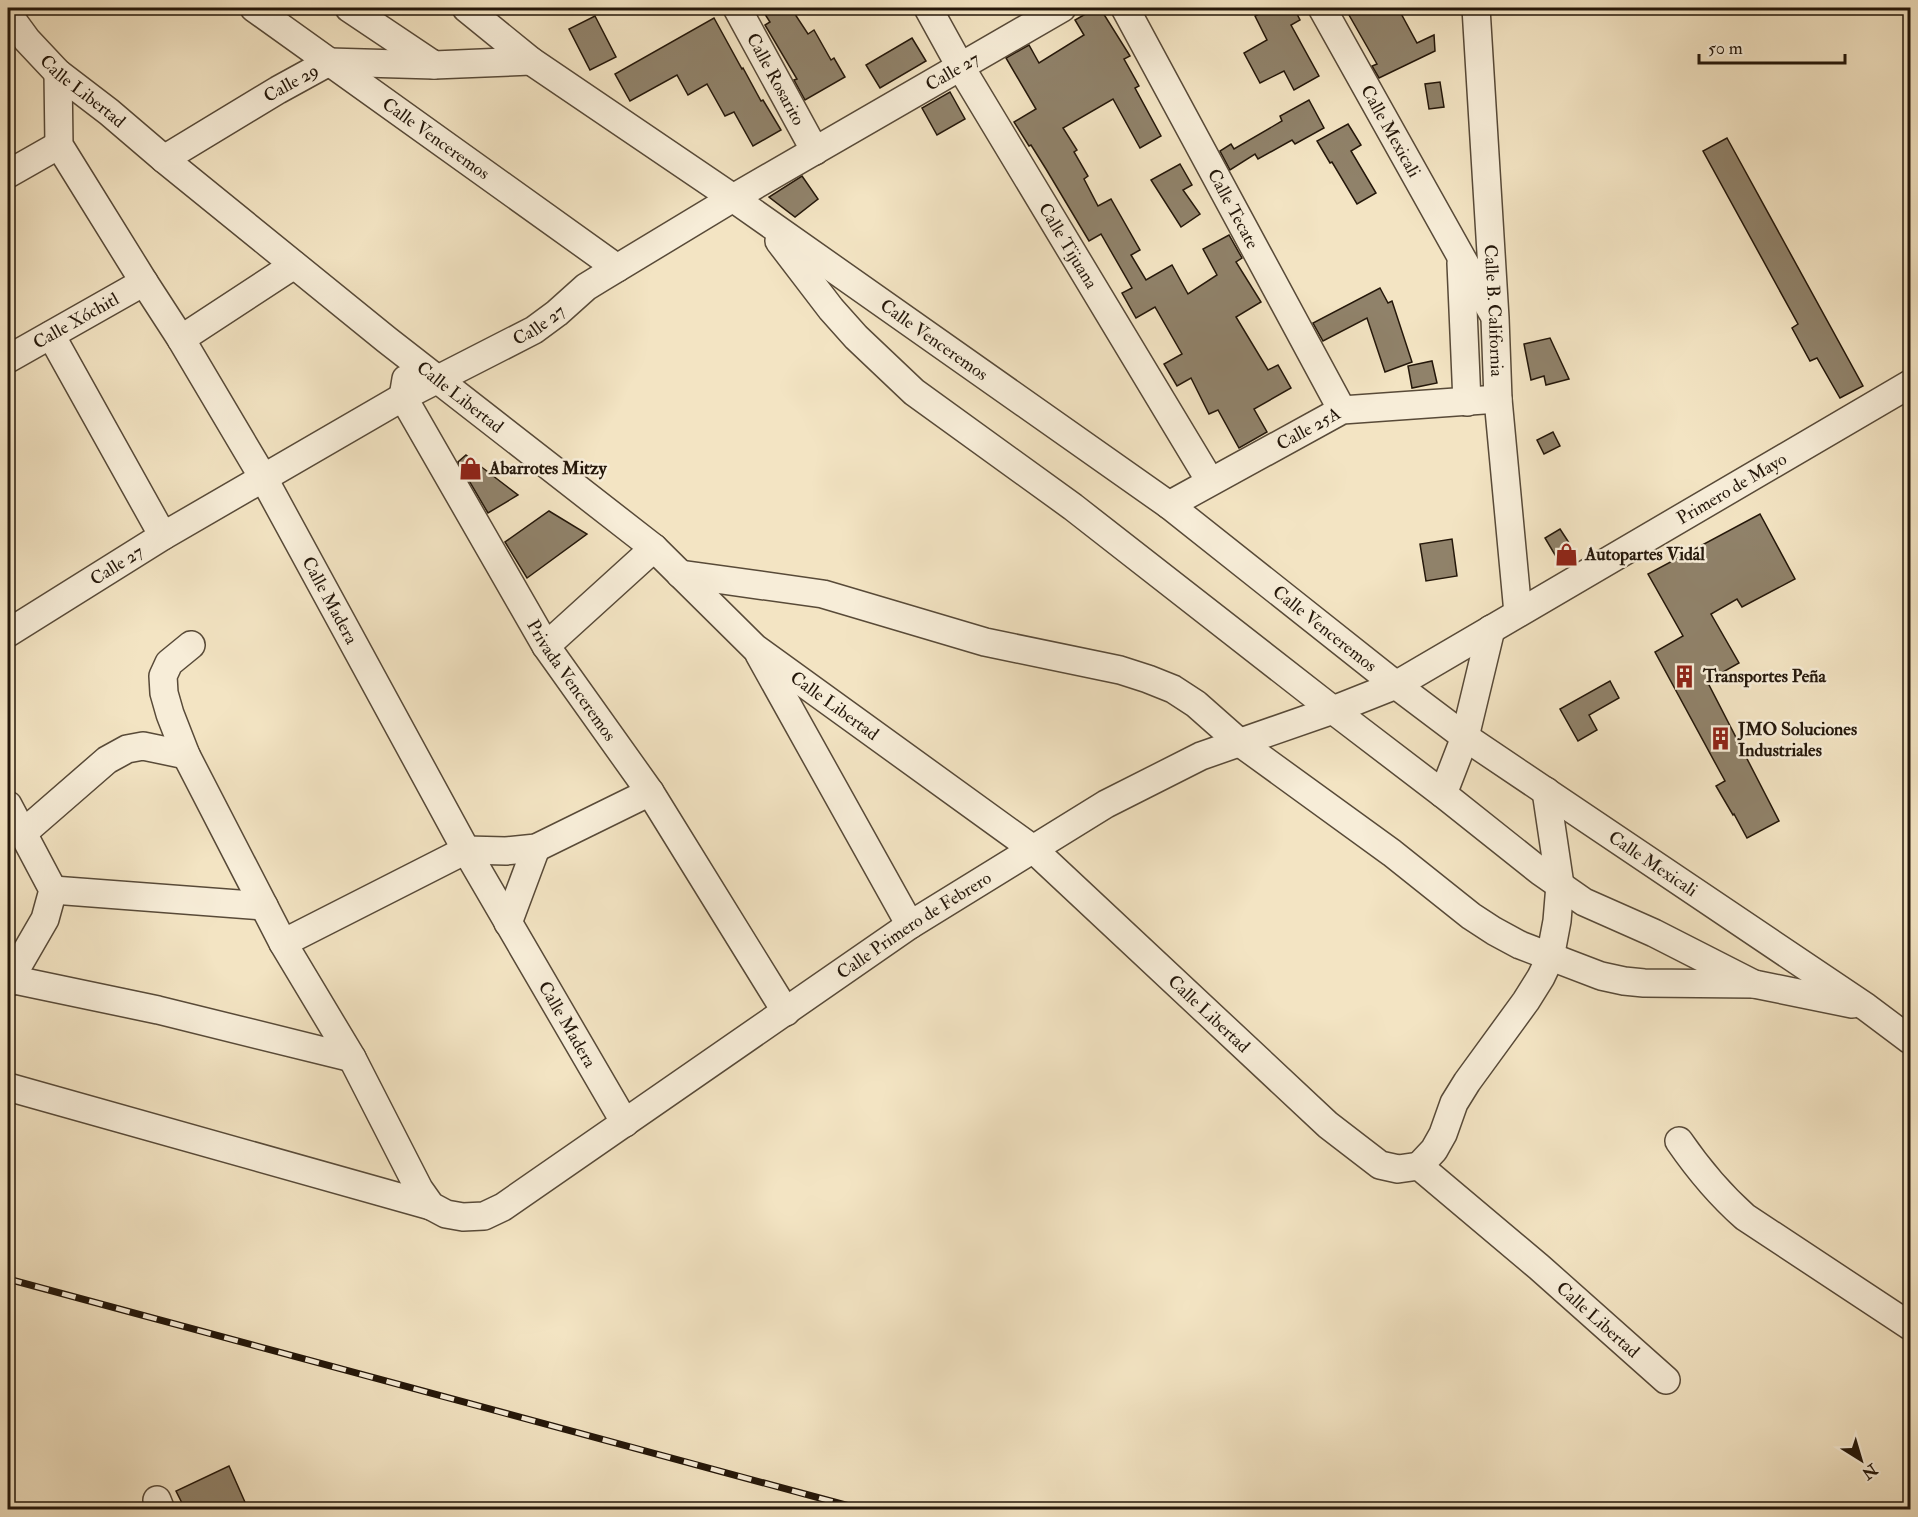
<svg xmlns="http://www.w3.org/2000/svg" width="1918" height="1517" font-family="'IM FELL Double Pica',serif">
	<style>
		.building { fill: #90826a; stroke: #24170a; stroke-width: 1.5 }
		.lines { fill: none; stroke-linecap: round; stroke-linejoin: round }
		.minor-casing { stroke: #584a38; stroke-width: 30 }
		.minor { stroke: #f7edd8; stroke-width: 27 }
		.rail-casing { stroke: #24170a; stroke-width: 7 }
		.rail { stroke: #f7edd8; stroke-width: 4.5; stroke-dasharray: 14; stroke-linecap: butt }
		.labels { text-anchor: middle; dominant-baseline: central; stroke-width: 5; stroke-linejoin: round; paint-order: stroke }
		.street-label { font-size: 18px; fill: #24170a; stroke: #f7edd8 }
		.poi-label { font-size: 18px; font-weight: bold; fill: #24170a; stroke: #f7edd8; text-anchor: start }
	</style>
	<rect width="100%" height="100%" fill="#f3e4c3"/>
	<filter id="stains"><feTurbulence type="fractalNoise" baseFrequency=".00333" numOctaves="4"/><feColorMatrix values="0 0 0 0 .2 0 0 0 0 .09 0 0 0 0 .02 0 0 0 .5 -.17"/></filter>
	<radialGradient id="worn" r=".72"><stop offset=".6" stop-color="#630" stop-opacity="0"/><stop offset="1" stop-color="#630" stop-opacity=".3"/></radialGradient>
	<g class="building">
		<polygon points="761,8 791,8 808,34 814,30 831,60 834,58 845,77 805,100 794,80 797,79 765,25 770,22"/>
		<polygon points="1096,8 1100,8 1130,56 1124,59 1139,86 1135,88 1161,136 1140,148 1113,99 1063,128 1077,150 1074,152 1088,176 1084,179 1098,206 1111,199 1140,250 1131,255 1146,280 1172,265 1188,294 1217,275 1203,249 1229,235 1242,258 1236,262 1261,302 1236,317 1268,370 1278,365 1291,388 1254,409 1267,432 1239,448 1218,410 1209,414 1191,378 1177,386 1164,364 1182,354 1155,307 1136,318 1122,293 1132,288 1101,234 1089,241 1046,169 1031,145 1029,146 1014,122 1036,109 1006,58 1029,45 1039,63 1084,35 1075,20"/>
		<polygon points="1270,8 1294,8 1300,20 1291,25 1319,76 1294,90 1284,71 1260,83 1244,53 1267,40 1255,16"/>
		<polygon points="1345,8 1398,8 1417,43 1434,35 1435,51 1379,78 1372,66 1377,64"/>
		<polygon points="595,16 616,57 590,70 569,29"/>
		<polygon points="714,18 742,69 743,68 761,101 763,100 781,130 753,146 734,112 725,116 707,84 688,95 677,75 630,101 615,74"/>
		<polygon points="912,38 926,61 880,88 866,65"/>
		<polygon points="1440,82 1444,107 1429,109 1425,84"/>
		<polygon points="950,92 965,119 937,135 922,108"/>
		<polygon points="1309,100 1324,128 1295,144 1292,140 1258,159 1255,154 1230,170 1220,151 1231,144 1234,149 1282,121 1280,116"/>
		<polygon points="1348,124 1361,145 1351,151 1376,193 1357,204 1332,162 1330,163 1317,141"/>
		<polygon points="1727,138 1863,386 1840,398 1817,358 1810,361 1792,328 1798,324 1703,151"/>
		<polygon points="1180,164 1192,185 1183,190 1200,214 1181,227 1151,180"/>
		<polygon points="802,176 818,199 795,217 769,197"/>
		<polygon points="1380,288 1388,303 1392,301 1412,362 1385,372 1367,318 1323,341 1313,323"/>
		<polygon points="1550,338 1569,379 1546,385 1544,376 1531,380 1524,344"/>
		<polygon points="1432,361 1437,383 1412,388 1408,366"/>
		<polygon points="1553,432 1560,446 1544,454 1537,440"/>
		<polygon points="466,455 488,472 518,495 488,513 458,462"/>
		<polygon points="549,511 587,534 527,578 505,542"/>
		<polygon points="1760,514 1795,579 1742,607 1737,599 1711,614 1739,663 1707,681 1779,821 1747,838 1734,814 1733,815 1716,786 1725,781 1655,652 1683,636 1648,574"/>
		<polygon points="1560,529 1577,555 1561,565 1545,538"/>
		<polygon points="1452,539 1457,576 1426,581 1420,544"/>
		<polygon points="1610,681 1619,698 1589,715 1597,730 1578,741 1560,709"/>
		<polygon points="229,1466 248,1509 185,1509 176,1491"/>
	</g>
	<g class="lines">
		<defs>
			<g id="minor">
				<path id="s1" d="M 254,8 L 617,268"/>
				<polyline points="349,8 434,65 531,61"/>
				<path id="s2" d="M 466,8 L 531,61 L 733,198 L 1169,505 L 1396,685 L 1465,737 L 1866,1007 L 1910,1040"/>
				<path id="s3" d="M 737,8 L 815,151"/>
				<path id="s4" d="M 928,8 L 960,66 L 1210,481"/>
				<path id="s5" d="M 1125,8 L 1342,410"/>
				<path id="s6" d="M 1322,8 L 1492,312"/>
				<path id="s7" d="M 1476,8 L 1495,318 L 1498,399 L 1518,613"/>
				<path id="s8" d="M 8,14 L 27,40 L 58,73 L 109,112 L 164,159 L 387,340 L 654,548 L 755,648 L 1033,849 L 1328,1125 L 1380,1165 L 1398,1169 L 1419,1166 L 1539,1267 L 1666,1380"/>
				<path id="s9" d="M 58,73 L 59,145 L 144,282 L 181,339 L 264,479 L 466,850 L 625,1123"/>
				<path id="s10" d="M 164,159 L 278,90 L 329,62 L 434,65"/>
				<polyline points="8,174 59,145"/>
				<polyline points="779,241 831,309 856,337 914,392 1073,507 1333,710 1443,794 1465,737 1491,629"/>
				<polyline points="1461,263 1467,402"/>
				<polyline points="51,335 163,536"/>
				<polyline points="181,339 294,265"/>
				<path id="s11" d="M 8,359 L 144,282"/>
				<path id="s12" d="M 406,379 L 403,397 L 546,646 L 650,792 L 786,1012"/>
				<path id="s13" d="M 1169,505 L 1342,410 L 1498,399"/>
				<polyline points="680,574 823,594 985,642 1120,670 1148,679 1173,689 1196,704 1239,742 1392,853 1471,916 1494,931 1520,945 1601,976 1624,981 1644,983 1754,984"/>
				<path id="s14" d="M 8,633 L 163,536 L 403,397 L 534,330 L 557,313 L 586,287 L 599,279 L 733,198 L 1062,8"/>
				<path id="s15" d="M 191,645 L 169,663 L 163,676 L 164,693 L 170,714 L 186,755 L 283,943 L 352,1058 L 419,1189 L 431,1206 L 446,1214 L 463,1217 L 484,1216 L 503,1207 L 910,925 L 1106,804 L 1201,756 L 1333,710 L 1396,685 L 1910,384"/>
				<polyline points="546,646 654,548"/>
				<polyline points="759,654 910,925"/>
				<polyline points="1443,794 1541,872 1584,902 1654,933 1754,984 1852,1004"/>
				<polyline points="8,805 53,890 45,919 8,983"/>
				<polyline points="23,833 107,760 127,749 143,746 186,755"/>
				<polyline points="53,890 264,906"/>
				<polyline points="508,923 536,848"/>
				<polyline points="283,943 466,850 506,851 536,848 650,792"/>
				<polyline points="10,979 158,1010 352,1058"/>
				<polyline points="8,1087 431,1206"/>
				<path d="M 1679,1141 C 1699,1170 1719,1194 1745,1217 L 1910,1326"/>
				<polyline points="1419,1166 1434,1150 1443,1134 1454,1103 1467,1082 1526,1001 1541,977 1550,958 1557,921 1560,885 1546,791"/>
				<polyline points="157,1500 161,1510"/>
			</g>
		</defs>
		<use href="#minor" class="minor-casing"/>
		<use href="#minor" class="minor"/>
		<defs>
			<polyline id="rail" points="8,1279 864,1510"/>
		</defs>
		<use href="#rail" class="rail-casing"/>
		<use href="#rail" class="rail"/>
	</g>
	<defs>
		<symbol id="shop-bare" viewBox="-9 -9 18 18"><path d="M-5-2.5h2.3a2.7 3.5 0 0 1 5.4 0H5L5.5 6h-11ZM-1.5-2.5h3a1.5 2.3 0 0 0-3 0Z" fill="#8f2418" stroke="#f7edd8" stroke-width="2.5" paint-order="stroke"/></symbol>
		<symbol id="building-bare" viewBox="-9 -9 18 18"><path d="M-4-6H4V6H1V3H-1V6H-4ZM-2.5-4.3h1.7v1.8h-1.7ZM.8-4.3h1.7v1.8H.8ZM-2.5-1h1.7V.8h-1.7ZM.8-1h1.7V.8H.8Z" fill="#8f2418" stroke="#f7edd8" stroke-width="2.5" paint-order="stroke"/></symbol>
	</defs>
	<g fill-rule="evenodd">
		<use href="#shop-bare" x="454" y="452" width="33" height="33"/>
		<use href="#shop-bare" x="1550" y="538" width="33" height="33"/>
		<use href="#building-bare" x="1668" y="660" width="33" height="33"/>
		<use href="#building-bare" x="1704" y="722" width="33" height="33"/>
	</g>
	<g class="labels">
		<g class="street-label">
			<text stroke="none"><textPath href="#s14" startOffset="1100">Calle 27</textPath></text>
			<text stroke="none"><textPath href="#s3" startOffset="81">Calle Rosarito</textPath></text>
			<text stroke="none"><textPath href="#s10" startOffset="148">Calle 29</textPath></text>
			<text stroke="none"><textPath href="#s8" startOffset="108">Calle Libertad</textPath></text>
			<text stroke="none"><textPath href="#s6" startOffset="141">Calle Mexicali</textPath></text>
			<text stroke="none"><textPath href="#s1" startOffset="224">Calle Venceremos</textPath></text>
			<text stroke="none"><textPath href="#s5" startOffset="228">Calle Tecate</textPath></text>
			<text stroke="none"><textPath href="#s4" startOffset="276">Calle Tijuana</textPath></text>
			<text stroke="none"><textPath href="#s7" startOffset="303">Calle B. California</textPath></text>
			<text stroke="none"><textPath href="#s11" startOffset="78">Calle Xóchitl</textPath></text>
			<text stroke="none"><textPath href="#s14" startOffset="614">Calle 27</textPath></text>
			<text stroke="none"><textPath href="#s2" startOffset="574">Calle Venceremos</textPath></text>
			<text stroke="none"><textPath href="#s8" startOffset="594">Calle Libertad</textPath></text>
			<text stroke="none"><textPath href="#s13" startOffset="159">Calle 25A</textPath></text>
			<text stroke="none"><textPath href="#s15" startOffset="2144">Primero de Mayo</textPath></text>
			<text stroke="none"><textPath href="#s14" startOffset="128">Calle 27</textPath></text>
			<text stroke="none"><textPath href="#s9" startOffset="602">Calle Madera</textPath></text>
			<text stroke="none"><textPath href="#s2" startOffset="1060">Calle Venceremos</textPath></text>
			<text stroke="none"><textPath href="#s12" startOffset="348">Privada Venceremos</textPath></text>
			<text stroke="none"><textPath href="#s8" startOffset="1080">Calle Libertad</textPath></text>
			<text stroke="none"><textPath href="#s2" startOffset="1464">Calle Mexicali</textPath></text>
			<text stroke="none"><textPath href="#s15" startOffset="1214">Calle Primero de Febrero</textPath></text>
			<text stroke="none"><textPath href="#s8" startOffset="1566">Calle Libertad</textPath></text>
			<text stroke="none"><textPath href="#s9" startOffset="1088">Calle Madera</textPath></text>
			<text stroke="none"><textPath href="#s8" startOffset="2070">Calle Libertad</textPath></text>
		</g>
		<g class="poi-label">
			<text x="489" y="468">Abarrotes Mitzy</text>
			<text x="1585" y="554">Autopartes Vidal</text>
			<text x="1703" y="676">Transportes Peña</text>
			<text x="1738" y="729">JMO Soluciones<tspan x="1738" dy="21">Industriales</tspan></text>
		</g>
	</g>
	<rect width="1918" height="1517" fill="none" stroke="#f3e4c3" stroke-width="30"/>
	<rect x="9" y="9" width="1900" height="1499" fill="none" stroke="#24170a" stroke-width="3"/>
	<rect x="15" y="15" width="1888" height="1487" fill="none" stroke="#24170a" stroke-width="1.5"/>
	<g transform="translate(1861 1460) rotate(143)" stroke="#f7edd8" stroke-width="4.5" paint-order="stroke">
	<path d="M0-4.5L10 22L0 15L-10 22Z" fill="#24170a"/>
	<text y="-9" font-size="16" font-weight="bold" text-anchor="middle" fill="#24170a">N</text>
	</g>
	<path d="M1699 54v9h146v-9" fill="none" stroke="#24170a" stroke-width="3"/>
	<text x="1708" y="54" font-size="18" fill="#24170a" stroke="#f7edd8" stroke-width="4.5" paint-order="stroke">50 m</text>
	<rect width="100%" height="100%" filter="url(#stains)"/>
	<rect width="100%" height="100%" fill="url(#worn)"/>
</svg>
